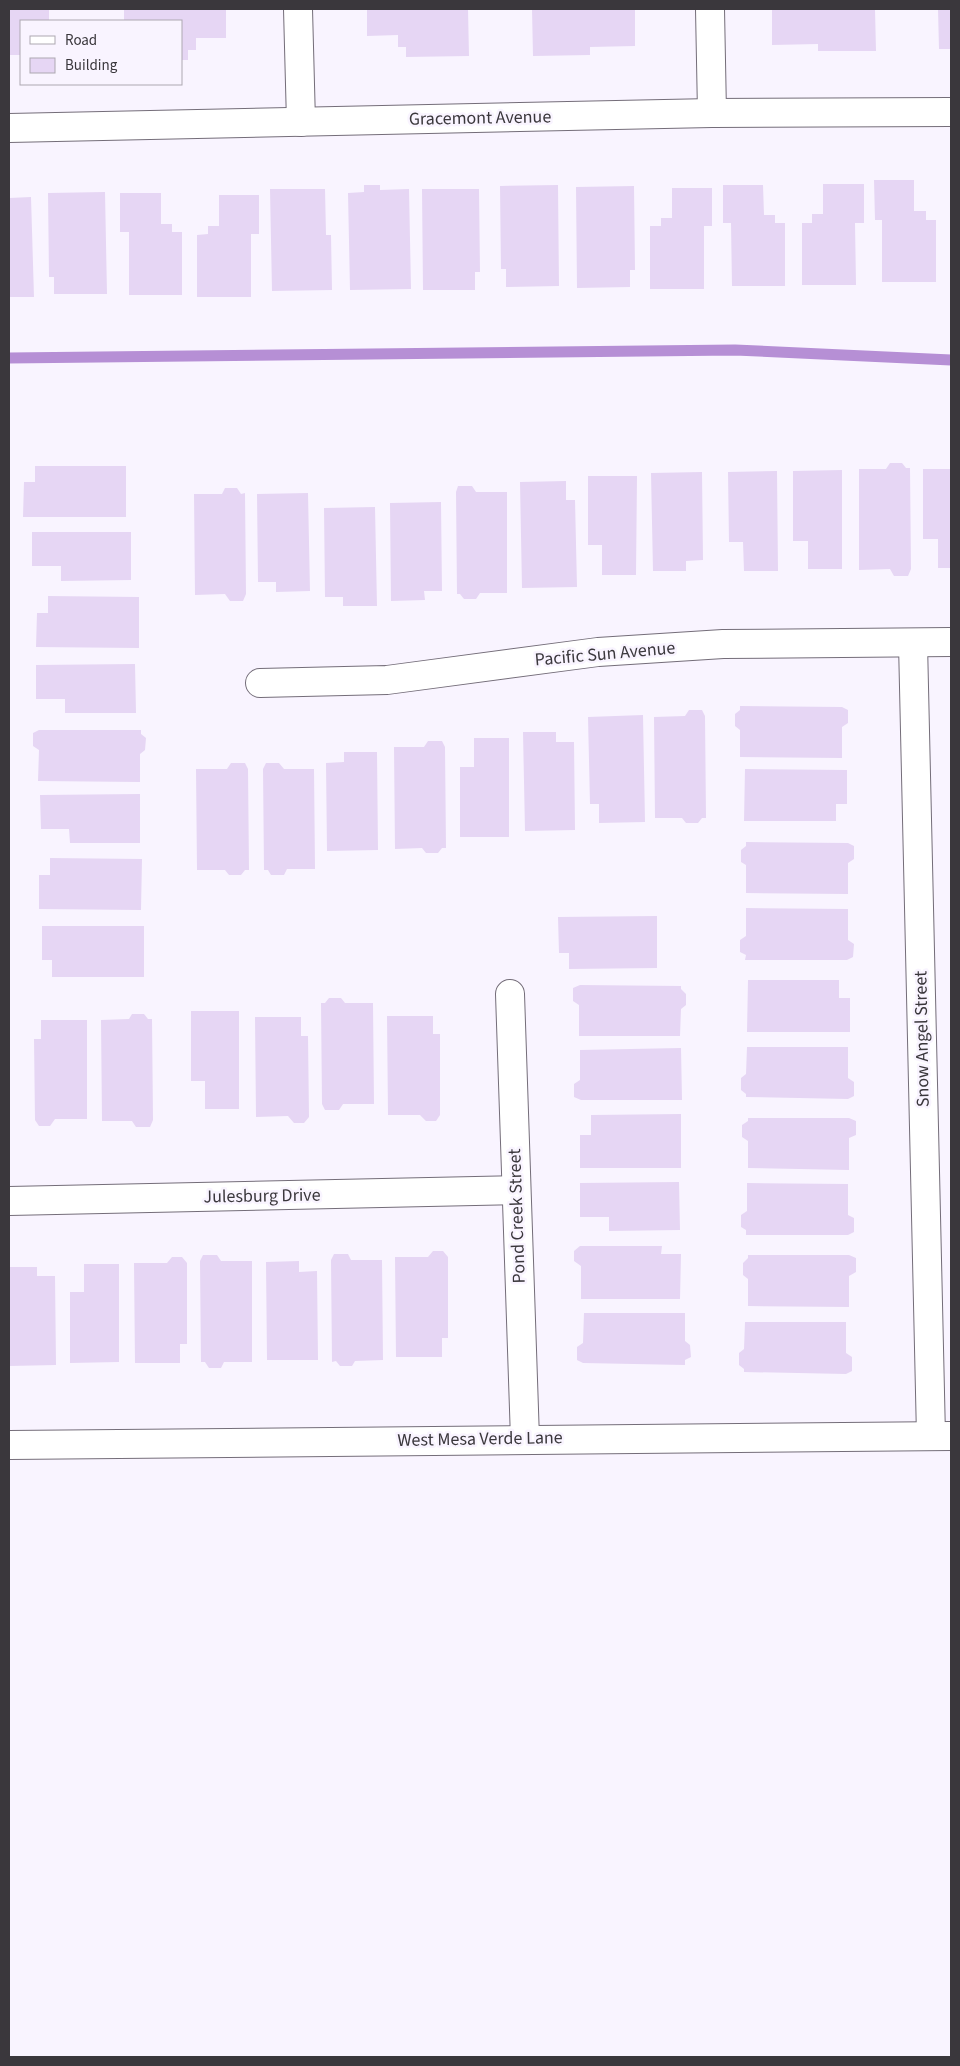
<svg xmlns="http://www.w3.org/2000/svg" width="960" height="2066" font-family="'Source Sans 3',sans-serif">
	<style>
		.lines { fill: none; stroke-linecap: round; stroke-linejoin: round }
		.stream { stroke: #b68fd5; stroke-width: 11 }
		.building { fill: #e6d6f4 }
		.minor-casing { stroke: #746d79; stroke-width: 30 }
		.minor { stroke: #fff; stroke-width: 28 }
		.labels { text-anchor: middle; dominant-baseline: central; stroke-width: 5; stroke-linejoin: round; paint-order: stroke }
		.street-label { font-size: 18px; fill: #3a373c; stroke: #f9f4ff }
	</style>
	<rect width="100%" height="100%" fill="#f9f4ff"/>
	<g class="lines">
		<polyline class="stream" points="9,358 735,350 951,360"/>
	</g>
	<g class="building">
		<polygon points="9,9 49,9 49,21 21,21 21,55 9,55"/>
		<polygon points="124,9 226,9 226,38 196,38 196,50 188,50 188,60 181,60 181,21 124,21"/>
		<polygon points="367,9 468,9 469,56 406,57 406,47 398,47 398,35 367,36"/>
		<polygon points="532,9 635,9 635,46 590,47 590,55 533,56"/>
		<polygon points="772,9 875,9 876,51 818,51 818,44 772,45"/>
		<polygon points="938,9 951,9 951,49 939,49"/>
		<polygon points="874,180 914,180 914,211 926,211 926,220 936,220 936,282 882,282 882,220 875,220"/>
		<polygon points="823,184 864,184 864,223 855,223 856,285 802,285 802,223 812,223 812,214 823,214"/>
		<polygon points="364,185 380,185 380,190 409,189 411,289 350,290 348,193 364,192"/>
		<polygon points="558,185 559,286 506,287 506,269 501,269 500,186"/>
		<polygon points="723,185 763,185 764,215 775,215 775,223 785,223 785,286 732,286 731,223 723,223"/>
		<polygon points="634,186 635,270 630,270 630,287 577,288 576,187"/>
		<polygon points="672,188 712,188 712,226 704,226 704,289 650,289 650,226 661,226 661,218 672,218"/>
		<polygon points="270,189 325,189 326,235 331,235 332,290 272,291"/>
		<polygon points="422,189 479,189 480,272 475,272 475,290 423,290"/>
		<polygon points="105,192 107,294 54,294 54,277 49,277 48,193"/>
		<polygon points="120,193 161,193 161,224 172,224 172,232 182,232 182,295 129,295 129,232 120,232"/>
		<polygon points="219,195 259,195 259,234 251,234 251,297 197,297 197,235 208,234 208,226 219,226"/>
		<polygon points="31,197 34,297 9,297 9,198"/>
		<polygon points="890,463 902,463 906,468 910,468 911,569 908,576 894,576 890,569 859,570 859,469 886,469"/>
		<polygon points="35,466 126,466 126,517 23,517 24,482 35,482"/>
		<polygon points="923,469 951,469 951,568 938,568 938,539 923,539"/>
		<polygon points="842,470 842,569 808,569 808,541 793,541 793,471"/>
		<polygon points="777,471 778,571 744,571 743,542 729,542 728,472"/>
		<polygon points="702,472 703,560 686,561 686,571 653,571 651,473"/>
		<polygon points="588,476 637,476 636,575 602,575 602,545 588,545"/>
		<polygon points="566,481 566,500 575,500 577,587 522,588 520,482"/>
		<polygon points="458,486 472,486 476,492 507,492 507,593 480,593 476,599 464,599 460,594 457,594 456,492"/>
		<polygon points="225,488 237,488 241,494 245,493 246,594 243,601 230,601 225,594 195,595 194,494 222,494"/>
		<polygon points="308,493 310,591 276,592 276,582 258,582 257,494"/>
		<polygon points="441,502 442,591 424,591 425,600 391,601 390,503"/>
		<polygon points="375,507 377,606 343,606 343,597 325,597 324,508"/>
		<polygon points="32,532 131,532 131,580 61,581 61,566 32,566"/>
		<polygon points="48,596 139,597 139,648 36,647 37,613 48,613"/>
		<polygon points="135,664 136,713 65,713 65,699 36,699 36,665"/>
		<polygon points="740,706 842,707 848,710 848,723 842,727 842,758 740,757 740,730 735,726 735,714 740,710"/>
		<polygon points="689,710 702,710 705,716 706,818 702,818 698,823 686,823 682,818 655,818 654,717 685,716"/>
		<polygon points="643,715 645,822 599,823 599,804 590,804 588,717"/>
		<polygon points="39,730 141,730 141,734 146,738 145,750 140,754 140,782 38,781 39,750 33,746 33,733"/>
		<polygon points="523,732 556,732 556,742 574,742 575,830 525,831"/>
		<polygon points="474,738 509,738 509,837 460,837 460,767 474,767"/>
		<polygon points="428,741 442,741 445,747 446,848 442,848 438,853 426,853 422,848 395,849 394,747 424,747"/>
		<polygon points="344,752 377,752 378,850 327,851 326,763 344,762"/>
		<polygon points="231,763 245,763 248,769 249,870 245,870 241,875 229,875 225,870 197,870 196,769 227,769"/>
		<polygon points="266,763 279,763 284,769 314,769 315,869 287,869 284,875 271,875 268,870 264,870 263,769"/>
		<polygon points="745,769 847,770 847,804 836,804 836,821 744,821"/>
		<polygon points="140,794 140,843 70,843 69,829 41,829 40,795"/>
		<polygon points="746,842 848,843 854,846 854,859 848,863 848,894 746,893 746,865 741,862 741,850 746,846"/>
		<polygon points="50,858 142,859 141,910 39,909 39,875 50,875"/>
		<polygon points="746,908 848,909 848,940 854,944 853,957 847,960 745,960 746,955 740,952 740,940 746,936"/>
		<polygon points="657,916 657,968 569,969 569,953 559,953 558,917"/>
		<polygon points="42,926 144,926 144,977 52,977 52,960 42,960"/>
		<polygon points="748,980 839,980 839,998 850,998 850,1032 747,1032"/>
		<polygon points="580,985 681,986 681,989 686,994 686,1005 681,1009 680,1036 579,1036 579,1005 573,1001 573,988"/>
		<polygon points="329,998 341,998 345,1003 373,1003 374,1104 343,1104 339,1110 325,1110 322,1104 321,1003 325,1003"/>
		<polygon points="191,1011 239,1011 239,1109 205,1109 205,1081 191,1081"/>
		<polygon points="132,1014 144,1014 148,1019 152,1019 153,1120 150,1127 136,1127 132,1121 102,1121 101,1020 129,1019"/>
		<polygon points="387,1016 433,1016 433,1034 440,1034 440,1115 436,1121 426,1121 420,1115 388,1115"/>
		<polygon points="255,1017 301,1017 301,1036 308,1036 309,1117 304,1123 294,1123 288,1116 256,1117"/>
		<polygon points="41,1020 87,1020 87,1119 55,1119 50,1126 39,1126 35,1120 34,1039 41,1039"/>
		<polygon points="747,1047 848,1047 848,1078 854,1082 854,1096 848,1099 746,1097 746,1094 741,1090 741,1078 746,1074"/>
		<polygon points="681,1048 682,1100 581,1100 574,1097 574,1084 580,1080 580,1050"/>
		<polygon points="681,1114 681,1168 580,1168 580,1135 591,1135 591,1115"/>
		<polygon points="748,1118 849,1118 856,1121 856,1135 849,1138 849,1170 748,1168 748,1141 742,1137 742,1125 748,1121"/>
		<polygon points="679,1182 680,1230 609,1231 609,1217 580,1217 580,1183"/>
		<polygon points="747,1183 848,1184 848,1215 854,1218 854,1232 848,1235 746,1235 746,1230 741,1227 741,1215 747,1211"/>
		<polygon points="580,1246 662,1246 661,1254 681,1254 680,1299 581,1299 581,1266 574,1261 574,1251"/>
		<polygon points="433,1251 443,1251 448,1257 448,1338 442,1338 442,1357 396,1357 395,1257 428,1257"/>
		<polygon points="334,1254 348,1254 351,1260 382,1260 383,1360 355,1361 352,1366 340,1366 336,1361 332,1362 331,1260"/>
		<polygon points="203,1255 217,1255 221,1261 252,1261 252,1362 224,1362 221,1368 209,1368 205,1362 201,1362 200,1261"/>
		<polygon points="748,1255 849,1255 856,1258 856,1272 849,1276 849,1307 748,1306 748,1279 743,1275 743,1263 748,1258"/>
		<polygon points="172,1257 182,1257 187,1263 187,1344 180,1344 180,1363 135,1363 134,1263 167,1263"/>
		<polygon points="299,1261 299,1272 317,1271 318,1360 267,1360 266,1262"/>
		<polygon points="84,1264 119,1264 119,1362 70,1363 70,1292 84,1292"/>
		<polygon points="9,1267 37,1267 37,1276 55,1276 56,1365 9,1366"/>
		<polygon points="584,1313 685,1313 685,1341 690,1345 691,1357 685,1360 685,1365 583,1363 577,1360 577,1347 583,1343"/>
		<polygon points="745,1322 846,1322 846,1353 852,1357 852,1371 846,1374 744,1372 744,1369 739,1365 739,1353 744,1349"/>
	</g>
	<g class="lines">
		<defs>
			<g id="minor">
				<polyline points="298,9 301,122"/>
				<polyline points="710,9 712,113"/>
				<polyline points="9,128 712,113 951,112"/>
				<polyline points="913,643 931,1436"/>
				<polyline points="260,683 387,680 598,652 723,644 951,642"/>
				<polyline points="510,994 525,1439"/>
				<polyline points="9,1201 516,1190"/>
				<polyline points="9,1445 951,1436"/>
			</g>
		</defs>
		<use href="#minor" class="minor-casing"/>
		<use href="#minor" class="minor"/>
	</g>
	<g class="labels">
		<g class="street-label">
			<text transform="translate(480 118) rotate(-1)">Gracemont Avenue</text>
			<text transform="translate(605 654) rotate(-5)">Pacific Sun Avenue</text>
			<text transform="translate(922 1039) rotate(-91)">Snow Angel Street</text>
			<text transform="translate(262 1196) rotate(-1)">Julesburg Drive</text>
			<text transform="translate(517 1216) rotate(-92)">Pond Creek Street</text>
			<text transform="translate(480 1439) rotate(-1)">West Mesa Verde Lane</text>
		</g>
	</g>
	<rect width="960" height="2066" fill="none" stroke="#3a373c" stroke-width="20"/>
	<rect x="20" y="20" width="162" height="65" fill="#f9f4ff" stroke="#ada8b1"/>
	<rect x="30" y="36" width="25" height="8" fill="#ffffff" stroke="#ada8b1"/>
	<text x="65" y="45" font-size="15" fill="#3a373c">Road</text>
	<rect x="30" y="58" width="25" height="15" fill="#e6d6f4" stroke="#ada8b1"/>
	<text x="65" y="70" font-size="15" fill="#3a373c">Building</text>
</svg>
